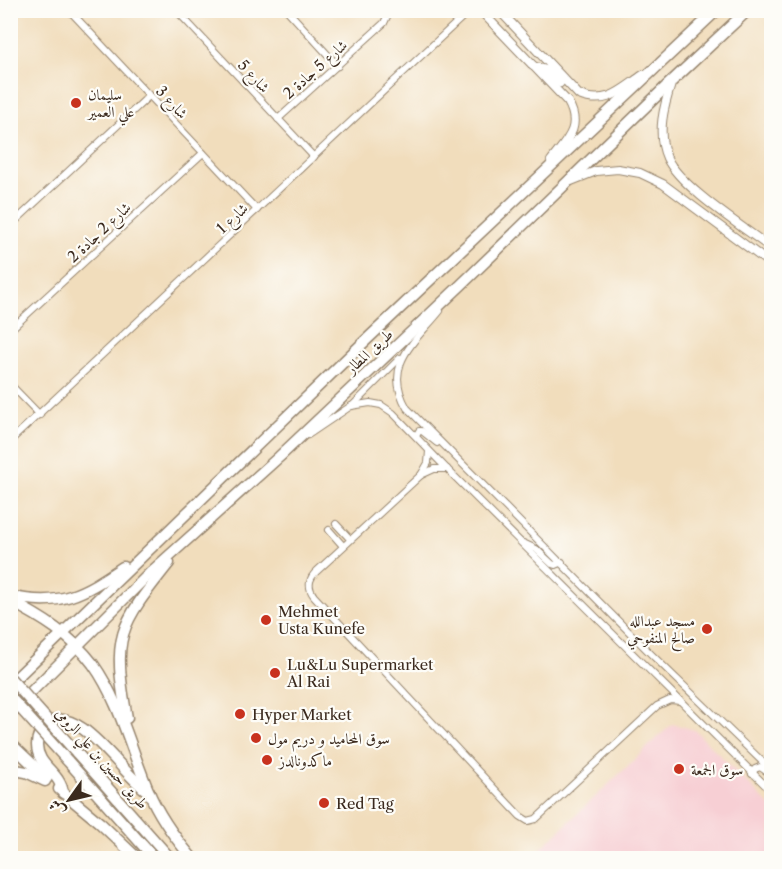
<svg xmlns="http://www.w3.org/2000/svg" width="782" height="869" font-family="'Libre Caslon Text',Amiri,serif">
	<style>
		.built { fill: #f7cfd4 }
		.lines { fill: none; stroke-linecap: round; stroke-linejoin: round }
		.street-casing { stroke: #96846d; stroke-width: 8 }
		.secondary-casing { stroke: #96846d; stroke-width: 10 }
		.highway-casing { stroke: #96846d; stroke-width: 13 }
		.street { stroke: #fff; stroke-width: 6 }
		.secondary { stroke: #fff; stroke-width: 8 }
		.highway { stroke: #fff; stroke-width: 10 }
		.highway-bridge-casing { stroke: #96846d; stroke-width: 13; stroke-linecap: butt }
		.highway-bridge { stroke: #fff; stroke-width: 10 }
		.poi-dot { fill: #c8321e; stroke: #fdfcf7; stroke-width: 2 }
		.labels { text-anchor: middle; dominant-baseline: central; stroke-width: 4.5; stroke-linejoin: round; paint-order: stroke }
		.street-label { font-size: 15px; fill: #3b2a1e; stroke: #fdfcf7 }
		.poi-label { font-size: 15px; fill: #3b2a1e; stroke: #fdfcf7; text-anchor: start }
	</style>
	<rect width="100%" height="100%" fill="#fdfcf7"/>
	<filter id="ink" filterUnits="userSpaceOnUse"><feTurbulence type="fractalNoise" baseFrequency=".0167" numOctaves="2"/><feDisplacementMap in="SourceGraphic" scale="12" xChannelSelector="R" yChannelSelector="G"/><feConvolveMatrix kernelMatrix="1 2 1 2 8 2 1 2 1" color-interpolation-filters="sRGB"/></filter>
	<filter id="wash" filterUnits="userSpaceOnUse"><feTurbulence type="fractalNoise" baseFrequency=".008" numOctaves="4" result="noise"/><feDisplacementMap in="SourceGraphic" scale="24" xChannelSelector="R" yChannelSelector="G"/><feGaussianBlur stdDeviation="1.35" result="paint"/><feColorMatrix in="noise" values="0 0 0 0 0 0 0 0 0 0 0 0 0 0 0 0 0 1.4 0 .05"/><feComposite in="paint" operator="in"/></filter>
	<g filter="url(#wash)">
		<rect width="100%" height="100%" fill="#f1ddbc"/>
		<polygon class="built" points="672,724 695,730 771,807 771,858 531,858"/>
	</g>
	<g filter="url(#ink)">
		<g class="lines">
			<defs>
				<g id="street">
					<polyline points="69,10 257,210"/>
					<polyline points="176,10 314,157"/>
					<polyline points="287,10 338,66"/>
					<polyline points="278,119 384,23 390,10"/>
					<polyline points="10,226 149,96"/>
					<path d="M 440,311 C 414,343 382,365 407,408 L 652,655 L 772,771"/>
					<polyline points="10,330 203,153"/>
					<polyline points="10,384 40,415"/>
					<polyline points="352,406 400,358"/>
					<polyline points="308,435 351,406 370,403 381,405 393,413 447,469 772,792"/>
					<polyline points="416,436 419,431 422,431 437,443"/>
					<polyline points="10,441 470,10"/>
					<path d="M 447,469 L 434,469 L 421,475 L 317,571 C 309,578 307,587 314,596 L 520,816 L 528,821 L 536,819 L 657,706 L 670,700 L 681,701"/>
					<polyline points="421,475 428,463 429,451"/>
					<polyline points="336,524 350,539"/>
					<polyline points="329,530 343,546"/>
					<polyline points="523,543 536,549 552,564 555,565 562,562"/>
					<polyline points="752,774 755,769 760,767 772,775"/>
				</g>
				<g id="secondary">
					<path d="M 480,10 L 568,102 C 583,128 566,141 551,161"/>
					<path d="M 499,10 L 579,95 C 607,106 621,90 643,75"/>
					<polyline points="533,66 546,70 560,83"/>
					<path d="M 672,81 C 664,106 656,133 667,158 C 680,187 745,228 772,249"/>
					<polyline points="571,181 596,171 618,169 640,173 663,184 772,265"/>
				</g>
				<g id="highway">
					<path d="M 10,596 C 60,608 83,594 123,567"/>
					<path d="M 10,601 C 41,617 72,636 93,664 C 120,702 130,747 148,790 C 158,814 175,838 192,858"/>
					<polyline points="10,684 363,343 717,10"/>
					<polyline points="10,713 150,573 279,457 461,285 672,81 748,10"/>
					<path d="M 127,718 C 112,636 118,627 169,563"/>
					<polyline points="10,743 47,778"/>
					<polyline points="76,752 170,858"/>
					<polyline points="67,760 154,858"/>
					<polyline points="10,769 26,772 45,781"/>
					<polyline points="59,789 100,823 137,858"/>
					<path d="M 63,793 C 61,773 37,766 37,745 C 37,737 41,729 47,724 C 79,701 124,778 149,792"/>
				</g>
			</defs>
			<use href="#street" class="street-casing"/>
			<use href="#secondary" class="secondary-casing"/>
			<use href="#highway" class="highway-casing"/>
			<use href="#street" class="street"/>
			<use href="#secondary" class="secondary"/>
			<use href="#highway" class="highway"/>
			<defs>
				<g id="highway-bridge">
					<polyline points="10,678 76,752"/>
					<polyline points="10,697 67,760"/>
				</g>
			</defs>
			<use href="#highway-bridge" class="highway-bridge-casing"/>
			<use href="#highway-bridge" class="highway-bridge"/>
		</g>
	</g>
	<g class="poi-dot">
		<circle cx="76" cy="103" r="6"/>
		<circle cx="266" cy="620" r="6"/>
		<circle cx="707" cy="629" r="6"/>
		<circle cx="275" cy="673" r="6"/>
		<circle cx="240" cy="714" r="6"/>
		<circle cx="256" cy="738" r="6"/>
		<circle cx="267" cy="760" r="6"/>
		<circle cx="679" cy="769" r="6"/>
		<circle cx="324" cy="803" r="6"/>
	</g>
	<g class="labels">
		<g class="street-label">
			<text transform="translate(315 69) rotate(-42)">شارع 5 جادة 2</text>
			<text transform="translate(254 76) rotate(47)">شارع 5</text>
			<text transform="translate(172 102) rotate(47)">شارع 3</text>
			<text transform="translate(232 218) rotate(-43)">شارع 1</text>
			<text transform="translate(99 232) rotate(-43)">شارع 2 جادة 2</text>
			<text transform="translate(369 351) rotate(-43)">طريق المطار</text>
			<text transform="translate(102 758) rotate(48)">طريق حسين بن علي الرومي</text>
		</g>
		<g class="poi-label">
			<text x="88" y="94">سليمان<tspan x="88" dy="17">علي العمير</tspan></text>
			<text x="278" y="611">Mehmet<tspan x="278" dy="17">Usta Kunefe</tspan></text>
			<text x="695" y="620" text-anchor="end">مسجد عبدالله<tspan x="695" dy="17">صالح المنفوحي</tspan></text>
			<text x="287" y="664">Lu&amp;Lu Supermarket<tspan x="287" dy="17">Al Rai</tspan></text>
			<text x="252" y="714">Hyper Market</text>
			<text x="268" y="738">سوق المحاميد و دريم مول</text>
			<text x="279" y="760">ماكدونالدز</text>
			<text x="691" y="769">سوق الجمعة</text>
			<text x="336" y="803">Red Tag</text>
		</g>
	</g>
	<rect width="782" height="869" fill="none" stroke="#fdfcf7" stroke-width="36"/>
	<g transform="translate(69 800) rotate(236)" stroke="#fdfcf7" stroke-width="4.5" paint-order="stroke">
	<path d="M0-4.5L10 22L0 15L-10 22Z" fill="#3b2a1e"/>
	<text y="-9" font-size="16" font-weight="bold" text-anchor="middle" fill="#3b2a1e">ش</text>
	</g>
</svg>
